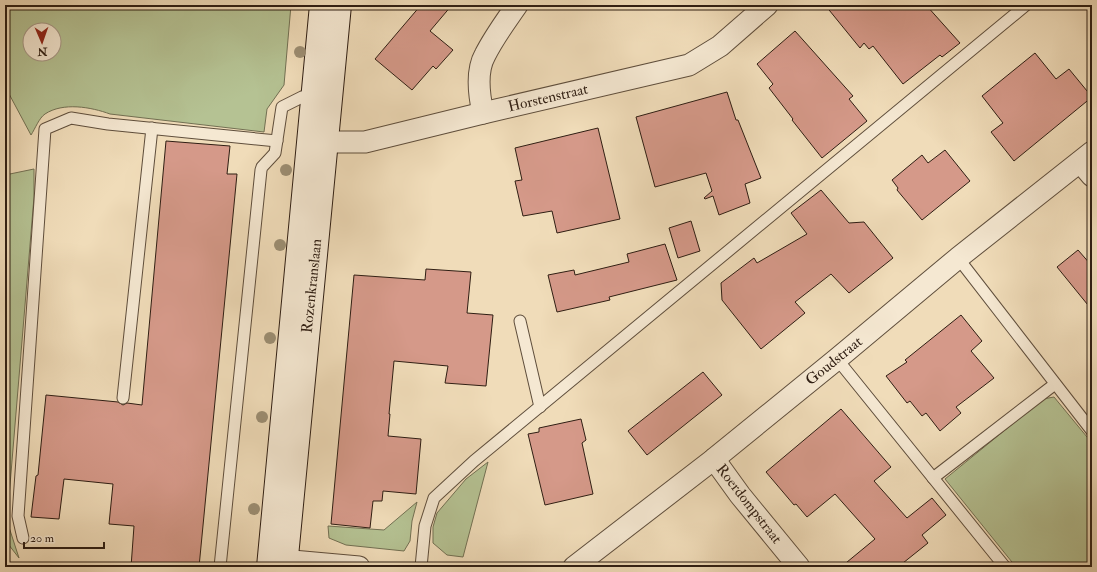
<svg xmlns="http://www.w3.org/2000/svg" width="1097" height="572" font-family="'IM FELL Double Pica',serif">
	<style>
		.green { fill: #b5c293; stroke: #727053; fill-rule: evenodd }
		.building { fill: #d59989; stroke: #2f1e13 }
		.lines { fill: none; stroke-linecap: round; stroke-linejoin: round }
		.lane-casing { stroke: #5f4e3c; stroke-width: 13 }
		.street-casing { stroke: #5f4e3c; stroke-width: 23 }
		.secondary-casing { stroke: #2f1e13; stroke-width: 24 }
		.lane { stroke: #f5e8d2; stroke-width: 11 }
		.street { stroke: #f5e8d2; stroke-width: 21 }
		.secondary { stroke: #f5e8d2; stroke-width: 22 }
		.tree { fill: #9c8e73 }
		.labels { text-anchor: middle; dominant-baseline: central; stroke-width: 3.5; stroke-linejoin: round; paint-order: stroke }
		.street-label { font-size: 15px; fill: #2f1e13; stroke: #f5e8d2 }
	</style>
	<rect width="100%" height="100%" fill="#f0dcb9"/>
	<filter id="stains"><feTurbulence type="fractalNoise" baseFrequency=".005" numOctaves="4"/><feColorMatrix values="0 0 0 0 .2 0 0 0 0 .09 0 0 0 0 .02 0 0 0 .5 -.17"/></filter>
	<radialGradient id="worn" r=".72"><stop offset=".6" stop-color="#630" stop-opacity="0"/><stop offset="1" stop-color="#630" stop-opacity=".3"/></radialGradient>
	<g class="green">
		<path d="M 5,5 L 291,5 L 284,85 L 267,109 L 264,132 L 110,114 C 91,107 63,102 45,114 C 39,118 35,129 31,135 L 8,92 ZM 30,30 L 54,30 L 54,54 L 30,54 Z"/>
		<polygon points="34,169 34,197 8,509 8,524 19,558 5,540 5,175"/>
		<polygon points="1054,397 1092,443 1092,567 1016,567 945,479 1043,399"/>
		<polygon points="488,462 463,557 447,555 433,543 433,527 437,513 466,479"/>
		<polygon points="417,502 412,521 410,541 404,551 346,545 329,538 328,526 384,530"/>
	</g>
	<g class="building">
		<polygon points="421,5 452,5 430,31 453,50 436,69 433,66 412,90 375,59"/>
		<polygon points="825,5 926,5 960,43 942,57 940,55 903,84 873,46 869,49 864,43 860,48"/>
		<polygon points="795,31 853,96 849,99 867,121 822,158 792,120 793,119 769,88 773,84 757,64"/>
		<polygon points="1035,53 1056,79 1069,69 1092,97 1014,161 991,132 1003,123 982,96"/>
		<polygon points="727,92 736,120 738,120 761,178 745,184 750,203 719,215 713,196 705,199 704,198 712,191 706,173 655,187 636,117"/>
		<polygon points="598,128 620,219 557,233 552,211 523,216 515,181 522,180 515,148"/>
		<polygon points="166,141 230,146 227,174 237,174 199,567 131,567 134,526 109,524 113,484 64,479 59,519 31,517 36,476 38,475 46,395 118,402 123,405 127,403 142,405"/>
		<polygon points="945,150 970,181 922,220 897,190 898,188 892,180 922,155 928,163"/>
		<polygon points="821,190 849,223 864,222 893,258 849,293 831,274 795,302 805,313 761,349 722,300 721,283 754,258 757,263 807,234 791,213"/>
		<polygon points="691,221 700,251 678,258 669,228"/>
		<polygon points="665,244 677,280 609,297 610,300 557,312 548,275 574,270 575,275 629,262 627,254"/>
		<polygon points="1078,250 1092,266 1092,310 1057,267"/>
		<polygon points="426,269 471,272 467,313 493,315 486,386 445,383 448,366 394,361 389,414 390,414 388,436 421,439 416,494 383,491 382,501 373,501 370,528 331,524 354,275 425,280"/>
		<polygon points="961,315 982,341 971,351 994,378 956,407 961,413 940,431 926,413 922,416 910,401 907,403 886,376 907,362 905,360"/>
		<polygon points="703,372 722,395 647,455 628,431"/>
		<polygon points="841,409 891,467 874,481 907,518 932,498 946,515 922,535 928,543 898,567 841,567 875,539 835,494 807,517 796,504 794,505 766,472"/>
		<polygon points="581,419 586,440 582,443 593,494 545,505 528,434 539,432 539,428"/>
	</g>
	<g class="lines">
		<defs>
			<g id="lane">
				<polyline points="958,258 1092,431"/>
				<polyline points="520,321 540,407"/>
				<polyline points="837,359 1005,567"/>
				<polyline points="123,398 152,128"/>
				<polyline points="933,478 1055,384"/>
				<polyline points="23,538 18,516 45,129 71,118 108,124 277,141"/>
				<polyline points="220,567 261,170 262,167 275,153 282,107 302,97 313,95"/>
				<polyline points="421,567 425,526 434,498 474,461 1026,5"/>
			</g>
			<g id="street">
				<path d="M 483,113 C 479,95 476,71 485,55 C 494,37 506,21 517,5"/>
				<polyline points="309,142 365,142 483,113 689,65 720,46 767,5"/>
				<polyline points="1080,162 1092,176"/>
				<polyline points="714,459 740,495 799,567"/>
				<polyline points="270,559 359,567"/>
				<polyline points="574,567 714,459 837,359 958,258 1092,152"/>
			</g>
			<g id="secondary">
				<polyline points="268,567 321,5"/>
				<polyline points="286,567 340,5"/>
			</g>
		</defs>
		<use href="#lane" class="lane-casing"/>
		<use href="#street" class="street-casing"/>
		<use href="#secondary" class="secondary-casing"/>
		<use href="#lane" class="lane"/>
		<use href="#street" class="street"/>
		<use href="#secondary" class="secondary"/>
	</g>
	<g class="tree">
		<circle cx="300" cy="52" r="6"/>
		<circle cx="286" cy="170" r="6"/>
		<circle cx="280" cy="245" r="6"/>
		<circle cx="270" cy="338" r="6"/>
		<circle cx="262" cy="417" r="6"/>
		<circle cx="254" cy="509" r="6"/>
	</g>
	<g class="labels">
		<g class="street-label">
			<text transform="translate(548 98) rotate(-13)">Horstenstraat</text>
			<text transform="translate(312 286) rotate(-84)">Rozenkranslaan</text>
			<text transform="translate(834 361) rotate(-39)">Goudstraat</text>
			<text transform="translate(749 504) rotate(52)">Roerdompstraat</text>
		</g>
	</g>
	<rect width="1097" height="572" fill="none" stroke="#f0dcb9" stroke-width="20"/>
	<rect x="6" y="6" width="1085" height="560" fill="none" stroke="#2f1e13" stroke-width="2"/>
	<rect x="10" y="10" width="1077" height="552" fill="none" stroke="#2f1e13"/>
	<g transform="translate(42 42) rotate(178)"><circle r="19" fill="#f5e8d2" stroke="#a69786"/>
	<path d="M0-3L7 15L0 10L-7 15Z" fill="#8f2418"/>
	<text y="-6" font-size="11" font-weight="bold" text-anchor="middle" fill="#2f1e13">N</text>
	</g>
	<path d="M24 542v6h80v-6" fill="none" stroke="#2f1e13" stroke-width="2"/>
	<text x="30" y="542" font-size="12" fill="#2f1e13" stroke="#f5e8d2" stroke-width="3" paint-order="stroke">20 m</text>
	<rect width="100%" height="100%" filter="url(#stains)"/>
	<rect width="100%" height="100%" fill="url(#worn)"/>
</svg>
